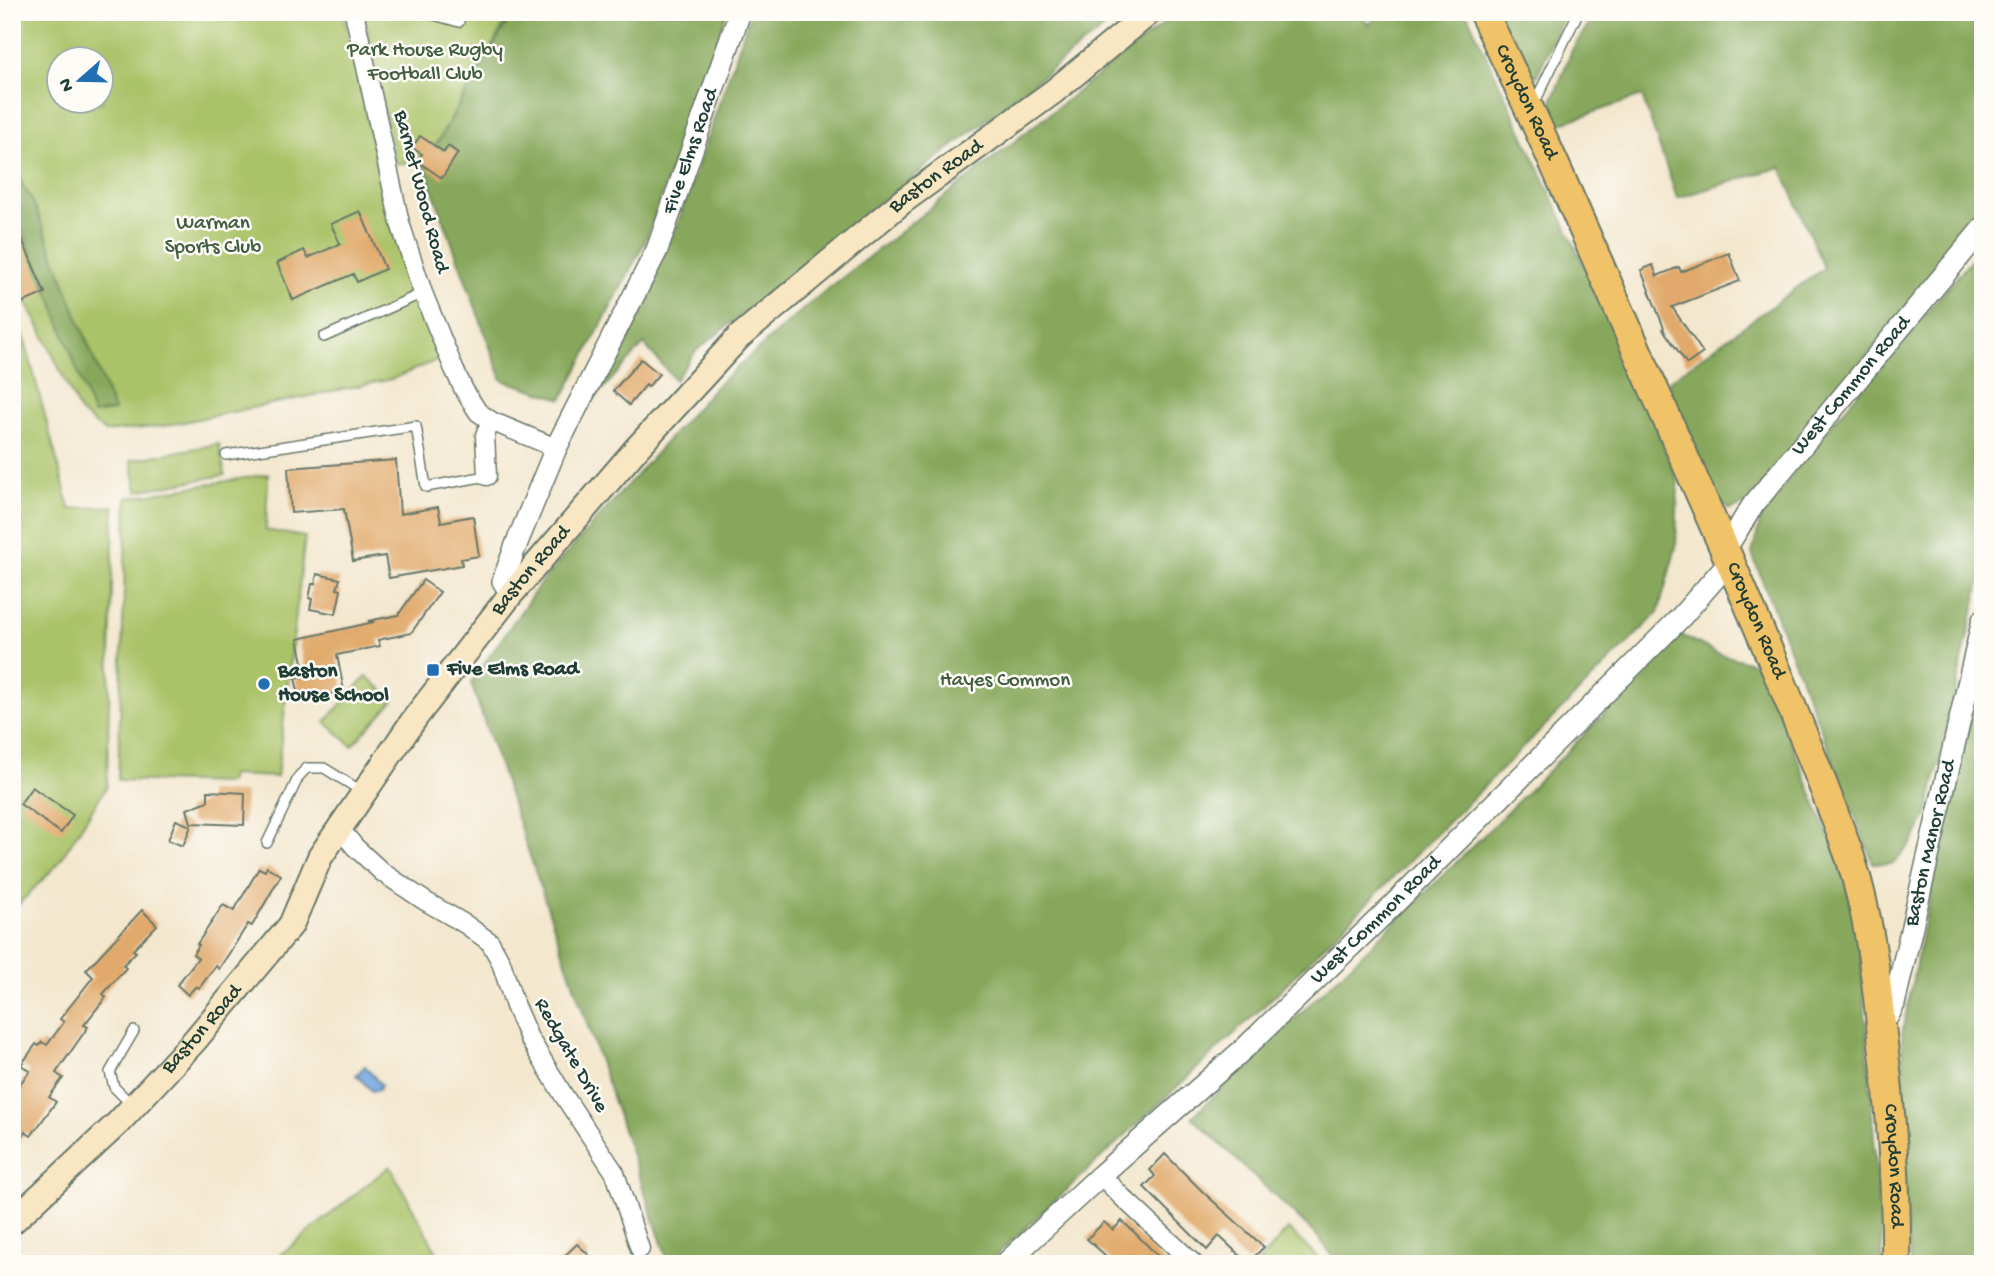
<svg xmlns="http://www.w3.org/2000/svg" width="1995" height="1276" font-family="'Gochi Hand',sans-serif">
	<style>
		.green { fill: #aac267; stroke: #64804e; stroke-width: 2; fill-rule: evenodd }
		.forest { fill: #87a85c; stroke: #537248; stroke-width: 2 }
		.water { fill: #72a6df; stroke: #48728a; stroke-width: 2 }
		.building { fill: #e1aa6c }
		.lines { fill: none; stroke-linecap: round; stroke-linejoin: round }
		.service-casing { stroke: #69786a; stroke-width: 12 }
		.minor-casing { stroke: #69786a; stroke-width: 21 }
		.tertiary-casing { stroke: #69786a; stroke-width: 24 }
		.secondary-casing { stroke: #69786a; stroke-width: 28 }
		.trunk-casing { stroke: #69786a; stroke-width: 32 }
		.service { stroke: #fff; stroke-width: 9 }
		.minor { stroke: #fff; stroke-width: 18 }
		.tertiary { stroke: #fff; stroke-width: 21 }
		.secondary { stroke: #f9e7c3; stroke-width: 24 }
		.trunk { stroke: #f1c369; stroke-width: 28 }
		.poi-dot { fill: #1f6fb2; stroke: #fdfcf7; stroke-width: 2.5 }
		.labels { text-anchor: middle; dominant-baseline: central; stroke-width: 5; stroke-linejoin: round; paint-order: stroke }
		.park-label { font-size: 21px; fill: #425e41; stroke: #fdfcf7 }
		.street-label { font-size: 21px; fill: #1f3d34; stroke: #fdfcf7 }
		.poi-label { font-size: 21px; font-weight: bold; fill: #1f3d34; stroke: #fdfcf7; text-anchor: start }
	</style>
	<rect width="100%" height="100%" fill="#fdfcf7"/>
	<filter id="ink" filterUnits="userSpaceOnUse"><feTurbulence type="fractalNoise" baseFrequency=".0143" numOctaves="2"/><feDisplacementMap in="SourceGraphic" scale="14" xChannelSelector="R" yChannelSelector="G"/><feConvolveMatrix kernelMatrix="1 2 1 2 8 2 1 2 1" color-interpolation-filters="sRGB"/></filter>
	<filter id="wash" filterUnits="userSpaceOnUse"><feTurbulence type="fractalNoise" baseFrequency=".00686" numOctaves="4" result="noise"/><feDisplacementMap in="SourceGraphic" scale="28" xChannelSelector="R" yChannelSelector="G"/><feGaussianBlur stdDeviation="1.57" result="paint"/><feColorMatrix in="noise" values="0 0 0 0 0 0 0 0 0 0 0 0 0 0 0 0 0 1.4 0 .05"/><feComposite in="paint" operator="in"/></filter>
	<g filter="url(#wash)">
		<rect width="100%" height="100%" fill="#f3e7ce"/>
		<g class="green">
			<path d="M 12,12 L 343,12 L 392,231 L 447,356 L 392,379 L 164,426 L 105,432 L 80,412 L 40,328 L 12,274 ZM 60,60 L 102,60 L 102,102 L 60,102 Z"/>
			<polygon points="363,12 511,12 424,166 395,163"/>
			<polygon points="12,315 24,337 70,509 114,506 107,786 58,864 12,911"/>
			<polygon points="219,444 225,475 137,491 131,460"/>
			<polygon points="268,474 266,530 305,537 277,777 231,775 229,783 118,780 127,498"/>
			<polygon points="367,676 394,700 352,746 325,722"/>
			<polygon points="390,1166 443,1264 269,1264"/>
			<polygon points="1288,1229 1324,1264 1257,1264"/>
		</g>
		<g class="forest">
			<polygon points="513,12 727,12 646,240 562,399 502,380 424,166"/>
			<polygon points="751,12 1124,12 930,164 696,351 675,380 644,344 589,404 677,225"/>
			<polygon points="1178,12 1358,12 1369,25 1379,12 1466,12 1623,349 1678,481 1676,547 1658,613 1265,1005 987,1264 669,1264 471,683 542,581 714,388 808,305"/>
			<polygon points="1496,12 1566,12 1532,86"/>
			<polygon points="1599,12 1983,12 1983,211 1749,503 1729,510 1718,499 1667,382 1824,268 1781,167 1677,198 1642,96 1556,125 1550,106 1572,50 1592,19"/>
			<polygon points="12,167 34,204 114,411 93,414 53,303 12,208"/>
			<polygon points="1983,245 1983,569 1927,816 1911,844 1893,864 1873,863 1752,554 1761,518 1813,446 1968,264"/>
			<path d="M 1681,635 L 1719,654 L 1760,665 L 1843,872 L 1860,943 L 1883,1264 L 1339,1264 L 1318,1237 L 1192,1117 C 1358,959 1523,800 1681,635 Z"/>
			<polygon points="1983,661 1983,1264 1910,1264 1904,1194 1902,1034 1923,928"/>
		</g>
		<polygon class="water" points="365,1066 381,1085 379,1090 372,1091 356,1075"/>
		<g id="blocks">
			<g class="building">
				<polygon points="420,136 444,152 448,146 458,153 442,178 417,161 422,154 412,148"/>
				<polygon points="360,211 385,269 357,282 353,274 293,300 277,263 304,250 308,258 340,244 331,224"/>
				<polygon points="12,216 45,293 20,304 12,286"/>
				<polygon points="1729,253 1740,281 1672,307 1703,353 1687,364 1663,329 1664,328 1641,270 1653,265 1657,276 1679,267 1681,272"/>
				<polygon points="641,359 659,374 648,387 646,385 629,405 613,391"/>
				<polygon points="396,460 400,514 438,507 441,522 473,516 479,556 461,559 462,565 389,578 385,556 353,561 344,509 291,513 288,468"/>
				<polygon points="317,574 340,579 337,589 341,590 336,614 310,609 312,599 309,598 312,584 315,584"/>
				<polygon points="423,580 440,592 411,633 378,640 380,646 337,655 344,691 300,700 295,678 306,676 298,639 374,622 368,621 398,615"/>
				<polygon points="32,787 73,815 61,833 20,804"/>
				<polygon points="208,791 245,793 244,825 191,823 187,809 208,801"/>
				<polygon points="176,820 191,826 183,846 168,840"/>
				<polygon points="267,867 281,875 252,926 248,924 219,969 216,966 199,988 196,986 188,995 177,985 198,958 193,954 199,945 197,944 223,905 234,911 259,868 265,871"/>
				<polygon points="142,910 157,925 133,950 136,952 123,965 126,968 103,994 106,997 84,1025 88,1027 56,1073 63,1078 49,1097 56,1102 31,1136 25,1132 12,1151 12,1094 30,1071 21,1065 36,1044 39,1046 42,1042 47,1045 64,1022 60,1019 93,977 86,970"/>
				<polygon points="1165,1154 1203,1192 1264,1247 1248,1263 1219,1236 1207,1250 1144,1187 1155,1176 1150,1170"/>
				<polygon points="1122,1221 1134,1232 1166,1264 1115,1264 1087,1239 1104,1222 1113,1230"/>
				<polygon points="577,1244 589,1255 584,1264 556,1264"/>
			</g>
		</g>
	</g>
	<g filter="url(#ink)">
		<use href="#blocks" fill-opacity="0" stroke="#69786a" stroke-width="2"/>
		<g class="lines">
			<defs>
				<g id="service">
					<polyline points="423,12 459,22"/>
					<polyline points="1534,104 1577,15 1580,12"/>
					<polyline points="324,337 423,293"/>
					<polyline points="226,455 416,426 426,487 487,476"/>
					<polyline points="267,843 299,776 307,768 324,768 363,792"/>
					<polyline points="132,1105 114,1087 110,1072 134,1031"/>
				</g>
				<g id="minor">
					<polyline points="354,12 400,223 423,293 454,369 464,390 478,412 491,421 556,448"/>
					<polyline points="487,476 485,435 491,421"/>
					<polyline points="339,828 355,847 382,872 425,901 465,924 490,942 501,962 515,1006 529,1038 564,1096 615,1173 640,1249"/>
					<polyline points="1101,1175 1121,1196 1194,1264"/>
				</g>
				<g id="tertiary">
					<path id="s1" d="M 1724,546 L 1731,540 L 1753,505 L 1983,228"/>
					<path id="s2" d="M 511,594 L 503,581 L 516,545 L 556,448 L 657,250 L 740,12"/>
					<path id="s3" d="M 1881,1019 L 1888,1016 L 1894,1004 L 1983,620"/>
					<path id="s4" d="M 1005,1264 L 1101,1175 L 1246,1047 L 1388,910 L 1681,617 L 1730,561"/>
				</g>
				<g id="secondary">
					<path id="s5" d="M 12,1222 L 118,1123 L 195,1040 L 291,925 L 320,857 L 415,718 L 511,594 L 637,448 L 739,337 L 903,201 L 1053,92 L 1150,12"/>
				</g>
				<g id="trunk">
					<path id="s6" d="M 1483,12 C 1546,140 1602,272 1660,403 C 1726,552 1794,703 1850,857 C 1869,915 1876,974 1882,1035 C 1891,1110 1897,1188 1896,1264"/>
				</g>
			</defs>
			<use href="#service" class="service-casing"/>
			<use href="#minor" class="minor-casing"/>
			<use href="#tertiary" class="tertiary-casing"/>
			<use href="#secondary" class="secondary-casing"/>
			<use href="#trunk" class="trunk-casing"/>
			<use href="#service" class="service"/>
			<use href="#minor" class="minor"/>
			<use href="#tertiary" class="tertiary"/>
			<use href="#secondary" class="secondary"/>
			<use href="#trunk" class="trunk"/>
		</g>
	</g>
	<g class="poi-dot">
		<rect x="426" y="663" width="14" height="14" rx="3.5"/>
		<circle cx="264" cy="684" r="7"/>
	</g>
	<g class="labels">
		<g class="park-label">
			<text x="425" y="51">Park House Rugby<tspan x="425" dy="24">Football Club</tspan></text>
			<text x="213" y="224">Warman<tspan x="213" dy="24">Sports Club</tspan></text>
			<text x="1005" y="681">Hayes Common</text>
		</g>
		<g class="street-label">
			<text stroke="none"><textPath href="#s6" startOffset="100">Croydon Road</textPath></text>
			<text stroke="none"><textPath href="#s2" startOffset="485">Five Elms Road</textPath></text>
			<text stroke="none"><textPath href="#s5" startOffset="1405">Baston Road</textPath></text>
			<text transform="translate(420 192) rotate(75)">Barnet Wood Road</text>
			<text stroke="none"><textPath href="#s1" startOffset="205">West Common Road</textPath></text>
			<text stroke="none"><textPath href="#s5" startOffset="838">Baston Road</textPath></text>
			<text stroke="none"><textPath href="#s6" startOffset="667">Croydon Road</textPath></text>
			<text stroke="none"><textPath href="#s3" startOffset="186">Baston Manor Road</textPath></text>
			<text stroke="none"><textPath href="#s4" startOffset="506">West Common Road</textPath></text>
			<text stroke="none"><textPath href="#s5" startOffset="271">Baston Road</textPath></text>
			<text transform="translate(570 1056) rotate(60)">Redgate Drive</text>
			<text stroke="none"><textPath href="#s6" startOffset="1234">Croydon Road</textPath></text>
		</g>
		<g class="poi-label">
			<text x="447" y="670">Five Elms Road</text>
			<text x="278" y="672">Baston<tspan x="278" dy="24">House School</tspan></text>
		</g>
	</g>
	<rect width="1995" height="1276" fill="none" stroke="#fdfcf7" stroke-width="42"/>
	<g transform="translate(80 80) rotate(250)"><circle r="33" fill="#fdfcf7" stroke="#a4b0a9" stroke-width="2"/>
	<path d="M0-5L12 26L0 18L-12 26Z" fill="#1f6fb2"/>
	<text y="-10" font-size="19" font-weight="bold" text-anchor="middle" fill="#1f3d34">N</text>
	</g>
</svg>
